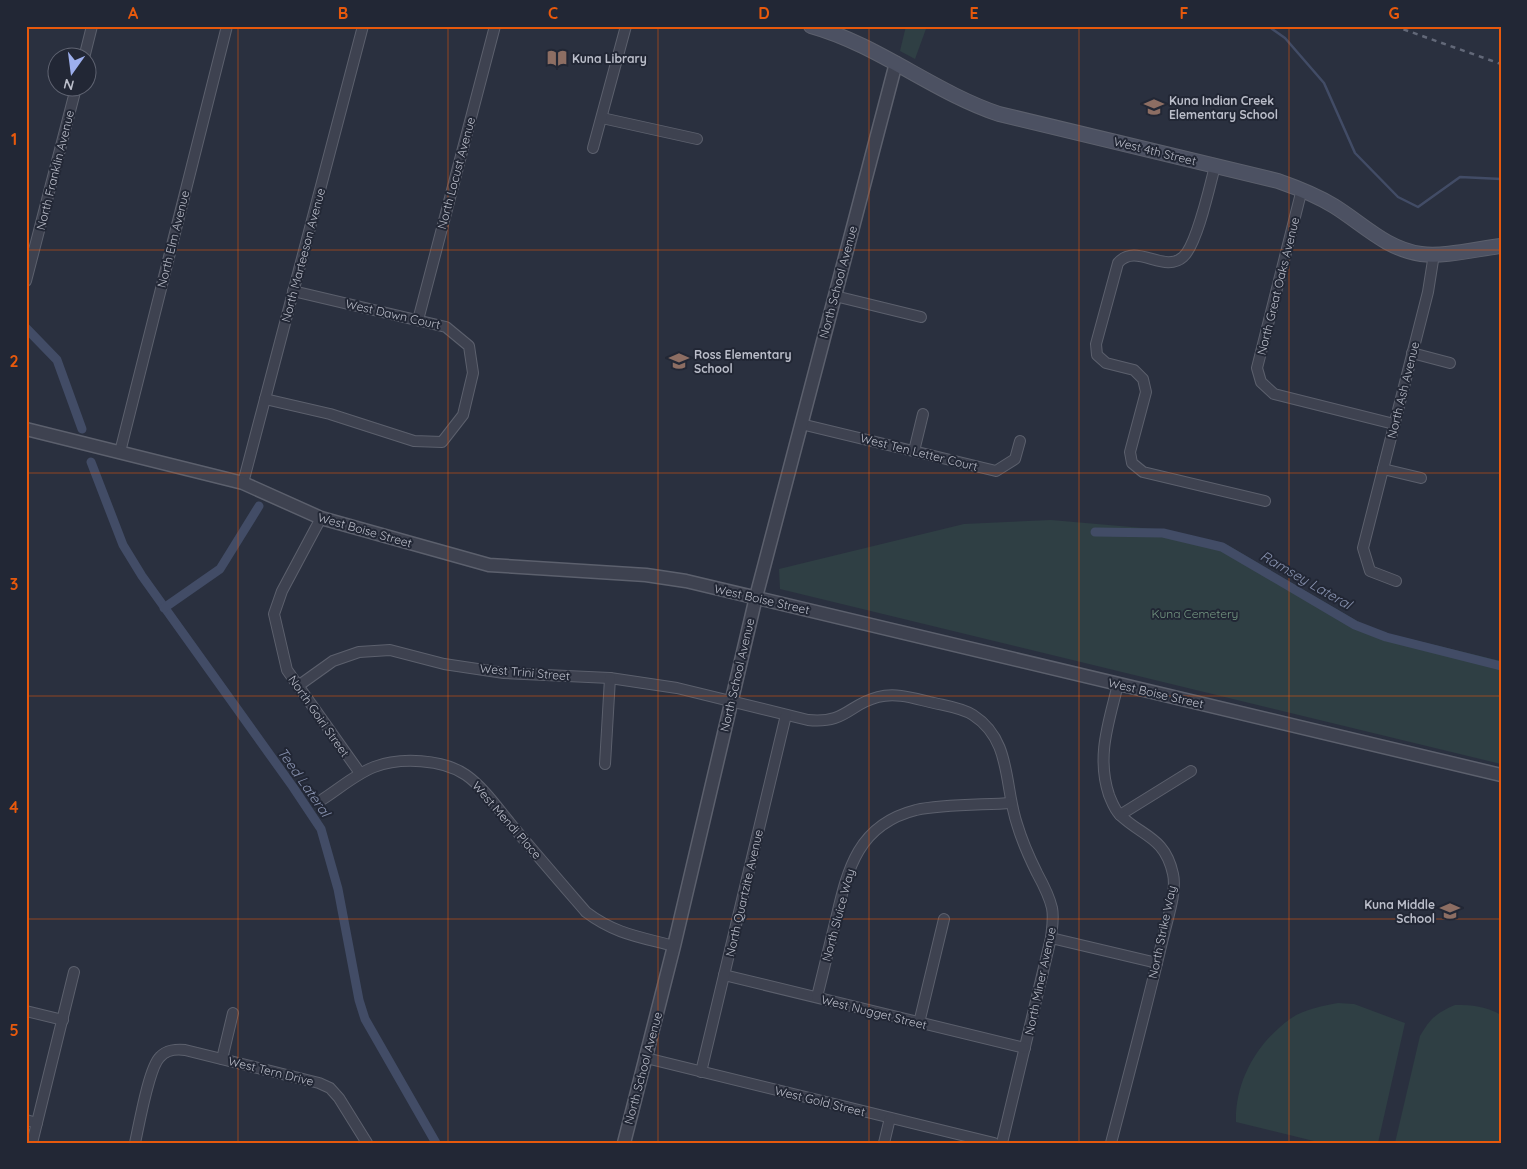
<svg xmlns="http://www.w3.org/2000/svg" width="1527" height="1169" font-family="Quicksand,sans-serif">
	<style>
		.green { fill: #2f3f44 }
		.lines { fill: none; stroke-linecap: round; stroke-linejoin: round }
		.stream { stroke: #424c66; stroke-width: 2.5 }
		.canal { stroke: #424c66; stroke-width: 9 }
		.minor-casing { stroke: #5c606d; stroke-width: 12 }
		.tertiary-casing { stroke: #5c606d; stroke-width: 15 }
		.secondary-casing { stroke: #5c606d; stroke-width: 16 }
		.minor { stroke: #3e4250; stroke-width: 10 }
		.tertiary { stroke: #3e4250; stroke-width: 12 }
		.secondary { stroke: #4c5162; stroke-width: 14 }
		.rail { stroke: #626878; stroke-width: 2.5; stroke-dasharray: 5 5; stroke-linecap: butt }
		.grid { fill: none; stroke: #e8590c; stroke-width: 1; stroke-opacity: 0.55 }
		.labels { text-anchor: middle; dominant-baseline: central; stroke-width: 4; stroke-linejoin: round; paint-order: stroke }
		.poi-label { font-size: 12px; font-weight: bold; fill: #bbbeca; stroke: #222735; text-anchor: start }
		.street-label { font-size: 12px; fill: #bbbeca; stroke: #222735 }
		.park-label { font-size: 12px; fill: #759882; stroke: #222735 }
		.water-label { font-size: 14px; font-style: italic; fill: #8690ad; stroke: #222735 }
		.neatline { fill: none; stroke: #e8590c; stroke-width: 2 }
		.grid-label { font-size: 16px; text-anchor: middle; font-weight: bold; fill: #e8590c }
	</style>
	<rect width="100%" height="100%" fill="#2a303f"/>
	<g class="green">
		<polygon points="906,26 927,26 915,59 900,51"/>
		<polygon points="1051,520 1166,530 1226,544 1302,589 1373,630 1501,661 1501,764 780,589 779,569 964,524"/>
		<path d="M 1338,1003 L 1354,1004 L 1405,1023 L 1378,1143 L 1322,1143 L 1236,1122 C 1235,1081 1257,1043 1290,1019 C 1304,1009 1323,1006 1338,1003 Z"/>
		<path d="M 1455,1005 C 1472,1005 1486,1006 1501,1015 L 1501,1143 L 1395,1143 L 1420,1036 C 1430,1019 1436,1013 1455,1005 Z"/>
	</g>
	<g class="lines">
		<polyline class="stream" points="1268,26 1285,38 1324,83 1355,153 1398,197 1418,207 1460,177 1501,179"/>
		<g class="canal">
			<polyline points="26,328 57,360 82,429"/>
			<polyline points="91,462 123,545 142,576 293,787 321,829 338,889 359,1000 365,1019 436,1143"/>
			<polyline points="1095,532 1163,533 1222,547 1355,625 1386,637 1501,666"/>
			<polyline points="164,608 220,569 259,506"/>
		</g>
		<defs>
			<g id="minor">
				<polyline points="84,58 92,26"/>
				<polyline points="602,118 697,139"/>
				<polyline points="593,148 626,26"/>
				<path d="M 1215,166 C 1210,185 1197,245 1183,257 C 1164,274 1136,242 1118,263 L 1096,344 L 1097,355 L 1106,363 L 1134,370 L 1143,379 L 1146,392 L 1130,452 L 1132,463 L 1143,472 L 1265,501"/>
				<polyline points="1302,189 1257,368 1261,382 1274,394 1394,424"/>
				<polyline points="26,281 76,88"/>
				<polyline points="835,296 921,317"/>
				<polyline points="418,320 495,26"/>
				<polyline points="1412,353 1450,363"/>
				<polyline points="265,399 330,414 414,441 442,442 463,415 473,373 469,346 446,327 293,291"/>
				<polyline points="801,424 996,471 1015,459 1020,441"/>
				<polyline points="914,451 923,414"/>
				<polyline points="120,452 227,26"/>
				<polyline points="1383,469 1421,478"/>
				<polyline points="243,483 363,26"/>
				<polyline points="321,518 282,591 274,614 287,670 360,773"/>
				<polyline points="1396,581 1370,571 1363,548 1428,292 1434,254"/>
				<path d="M 298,686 L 333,661 L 359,652 L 390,650 L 444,664 L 504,673 L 610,678 L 677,688 L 808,720 C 846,724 849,704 878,697 C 897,692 916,699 934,703 C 947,706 962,708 973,715 C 1012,740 1004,786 1017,824 C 1022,841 1029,857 1037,873 C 1043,884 1049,895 1052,908 C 1054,918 1052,928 1051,938 L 1002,1143"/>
				<polyline points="605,764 610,678"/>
				<path d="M 323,799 C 340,788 356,774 374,767 C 400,757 443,759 466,775 C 483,787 497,807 510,823 C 535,853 561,883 586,912 C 615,934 640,937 674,946"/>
				<polyline points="1120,815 1191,771"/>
				<polyline points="1051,938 1157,963"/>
				<polyline points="724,975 1025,1048"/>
				<path d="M 817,997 C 823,973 829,948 835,923 C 847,872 856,825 916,810 C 943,804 983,805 1011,803"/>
				<polyline points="26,1011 63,1020"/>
				<polyline points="919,1023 944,919"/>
				<polyline points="646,1058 994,1143"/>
				<polyline points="222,1059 233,1013"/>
				<polyline points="701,1072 786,715"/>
				<polyline points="26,1120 37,1123"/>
				<polyline points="32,1143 74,972"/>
				<path d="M 135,1143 C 139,1125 149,1067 160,1057 C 166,1050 177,1049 185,1050 L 319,1083 L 330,1088 L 339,1098 L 367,1143"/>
				<polyline points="884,1143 890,1118"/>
				<path d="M 1111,1143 C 1129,1074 1147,1006 1163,938 C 1167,920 1177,892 1173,874 C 1165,837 1143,837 1120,815 C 1114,809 1112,802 1109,795 C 1096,756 1109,722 1118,684"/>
			</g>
			<g id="tertiary">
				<polyline points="26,429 243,483 321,518 489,565 646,575 686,581 1501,775"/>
				<polyline points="624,1143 674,946 756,597 896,63"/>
			</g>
			<path id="secondary" d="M 811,26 C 879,45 933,92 999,114 L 1278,181 C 1298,188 1316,195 1334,206 C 1363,224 1386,249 1421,254 C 1445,257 1476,249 1501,246"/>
		</defs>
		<use href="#minor" class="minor-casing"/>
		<use href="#tertiary" class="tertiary-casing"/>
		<use href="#secondary" class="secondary-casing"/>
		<use href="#minor" class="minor"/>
		<use href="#tertiary" class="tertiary"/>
		<use href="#secondary" class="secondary"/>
		<polyline class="rail" points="1394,26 1501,64"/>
	</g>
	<path class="grid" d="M 238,26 L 238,1143M 448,26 L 448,1143M 658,26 L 658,1143M 869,26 L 869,1143M 1079,26 L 1079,1143M 1289,26 L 1289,1143M 26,250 L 1501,250M 26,473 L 1501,473M 26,696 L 1501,696M 26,919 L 1501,919"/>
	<defs>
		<symbol id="library-bare" viewBox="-9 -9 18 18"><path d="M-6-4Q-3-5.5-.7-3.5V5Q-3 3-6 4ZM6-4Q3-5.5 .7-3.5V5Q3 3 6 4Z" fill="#8d6e63" stroke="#222735" stroke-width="2.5" paint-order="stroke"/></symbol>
		<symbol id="school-bare" viewBox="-9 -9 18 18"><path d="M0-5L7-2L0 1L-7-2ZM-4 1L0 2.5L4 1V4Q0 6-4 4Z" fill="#8d6e63" stroke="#222735" stroke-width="2.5" paint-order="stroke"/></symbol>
	</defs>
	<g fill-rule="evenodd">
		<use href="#library-bare" x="543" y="44" width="28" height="28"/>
		<use href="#school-bare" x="1140" y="93" width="28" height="28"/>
		<use href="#school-bare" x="665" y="347" width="28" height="28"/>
		<use href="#school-bare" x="1436" y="897" width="28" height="28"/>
	</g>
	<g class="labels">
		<g class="poi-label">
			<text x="572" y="58">Kuna Library</text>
			<text x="1169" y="100">Kuna Indian Creek<tspan x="1169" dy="14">Elementary School</tspan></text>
			<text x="694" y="354">Ross Elementary<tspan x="694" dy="14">School</tspan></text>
			<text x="1435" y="904" text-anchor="end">Kuna Middle<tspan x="1435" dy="14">School</tspan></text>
		</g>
		<g class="street-label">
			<text transform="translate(1155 151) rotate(14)">West 4th Street</text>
			<text transform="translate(55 170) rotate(-76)">North Franklin Avenue</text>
			<text transform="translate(456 173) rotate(-75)">North Locust Avenue</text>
			<text transform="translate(173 239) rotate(-76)">North Elm Avenue</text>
			<text transform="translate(303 255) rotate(-75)">North Marteeson Avenue</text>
			<text transform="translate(838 282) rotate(-75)">North School Avenue</text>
			<text transform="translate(1278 286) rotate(-76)">North Great Oaks Avenue</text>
			<text transform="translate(393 314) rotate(13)">West Dawn Court</text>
			<text transform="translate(1403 390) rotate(-76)">North Ash Avenue</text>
			<text transform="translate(919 452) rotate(14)">West Ten Letter Court</text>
			<text transform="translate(365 530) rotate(16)">West Boise Street</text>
			<text transform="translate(762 599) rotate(13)">West Boise Street</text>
			<text transform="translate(525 672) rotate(5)">West Trini Street</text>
			<text transform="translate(737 675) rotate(-77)">North School Avenue</text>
			<text transform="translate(1156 693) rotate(13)">West Boise Street</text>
			<text transform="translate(319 716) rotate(55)">North Goiri Street</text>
			<text transform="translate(507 820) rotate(49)">West Mendi Place</text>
			<text transform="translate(744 893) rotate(-77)">North Quartzite Avenue</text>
			<text transform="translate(838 915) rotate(-75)">North Sluice Way</text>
			<text transform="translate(1162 932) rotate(-78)">North Strike Way</text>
			<text transform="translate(1040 981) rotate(-78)">North Miner Avenue</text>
			<text transform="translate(874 1012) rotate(14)">West Nugget Street</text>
			<text transform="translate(643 1068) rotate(-75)">North School Avenue</text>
			<text transform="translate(271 1071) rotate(14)">West Tern Drive</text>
			<text transform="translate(820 1101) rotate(14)">West Gold Street</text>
		</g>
		<g class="park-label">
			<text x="1195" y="613">Kuna Cemetery</text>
		</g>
		<g class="water-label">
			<text transform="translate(1306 580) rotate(30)">Ramsey Lateral</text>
			<text transform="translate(304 782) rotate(55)">Teed Lateral</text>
		</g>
	</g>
	<rect width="1527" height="1169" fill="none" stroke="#222735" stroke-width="55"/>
	<g transform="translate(72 72) rotate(194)"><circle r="24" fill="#222735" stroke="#5f6371"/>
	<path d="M0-4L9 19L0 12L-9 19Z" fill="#9dafed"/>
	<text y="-8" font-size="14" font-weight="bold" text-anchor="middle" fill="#bbbeca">N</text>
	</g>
	<rect x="28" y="28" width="1472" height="1114" class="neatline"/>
	<g class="grid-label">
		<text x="133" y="19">A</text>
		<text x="343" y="19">B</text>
		<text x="553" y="19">C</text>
		<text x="764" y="19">D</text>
		<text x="974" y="19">E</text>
		<text x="1184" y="19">F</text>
		<text x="1394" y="19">G</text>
		<text x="14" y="145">1</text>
		<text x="14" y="367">2</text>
		<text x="14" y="590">3</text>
		<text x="14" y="813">4</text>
		<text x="14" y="1036">5</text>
	</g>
</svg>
